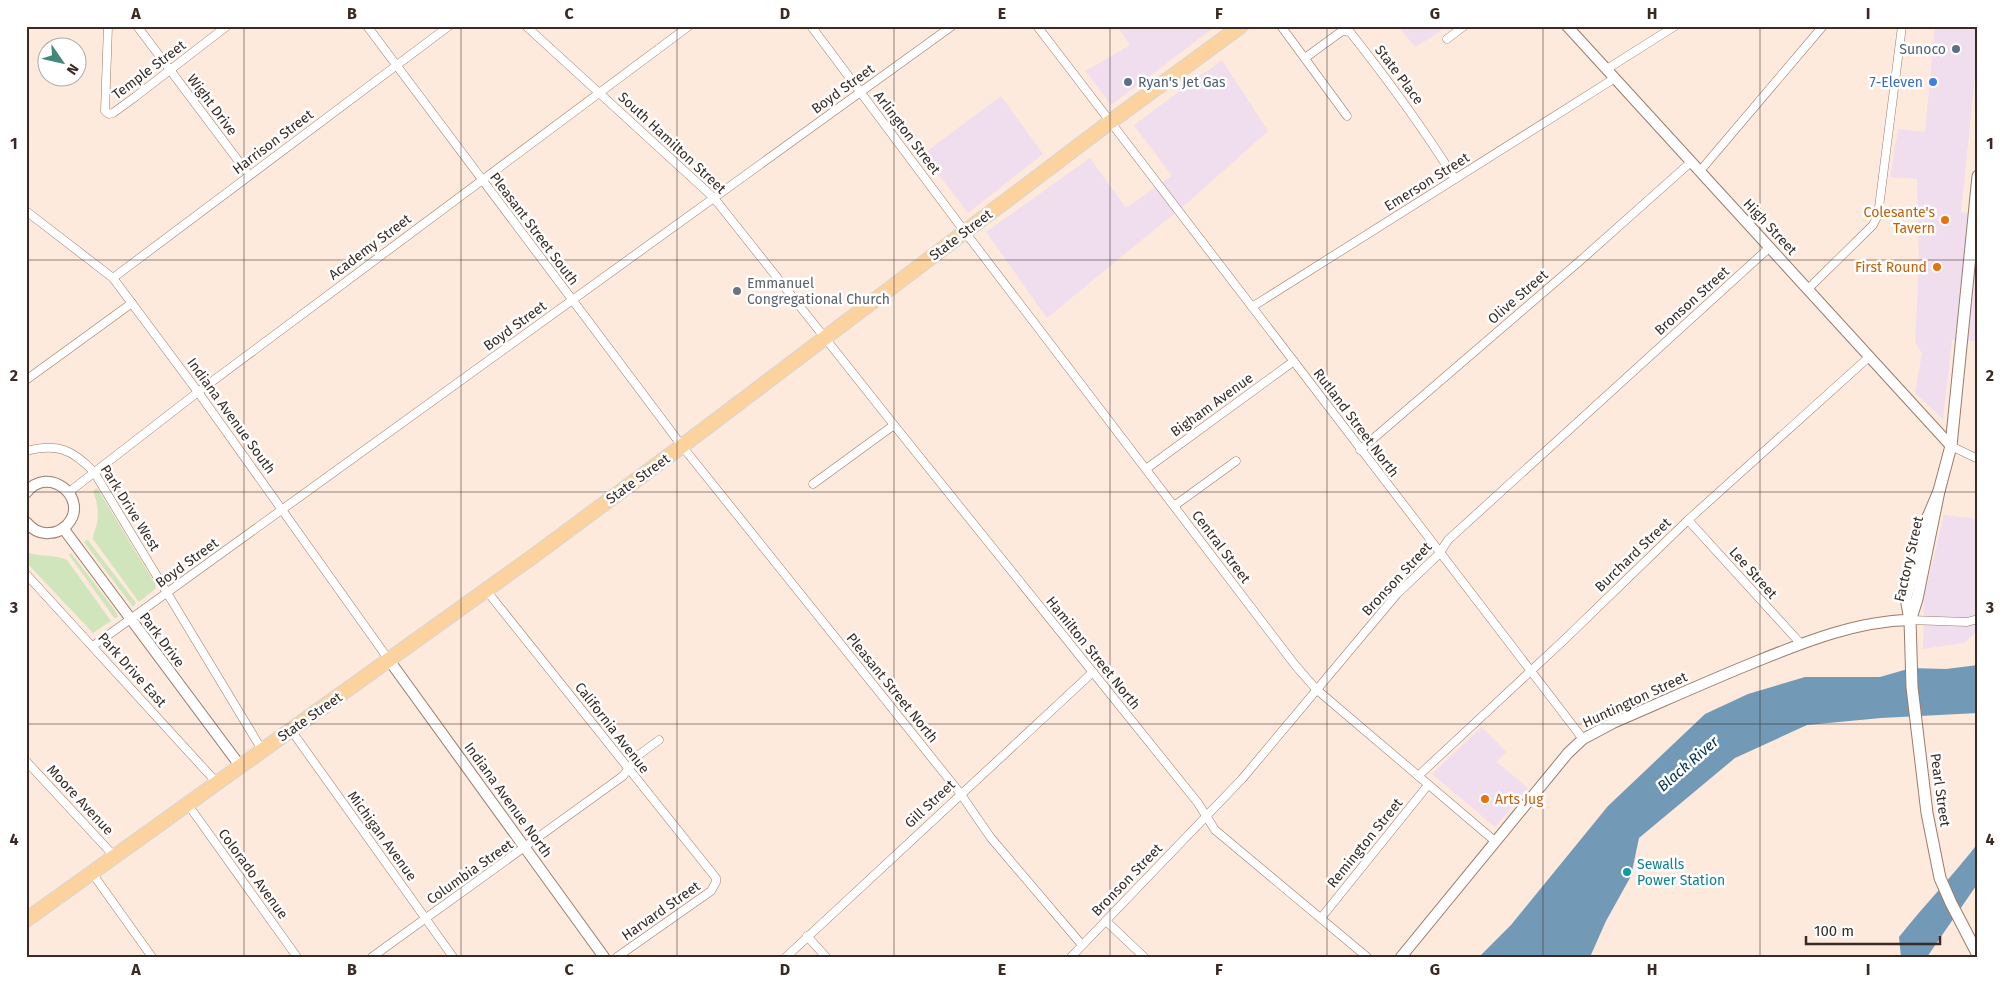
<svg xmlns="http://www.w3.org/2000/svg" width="2004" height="983" font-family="'Fira Sans',sans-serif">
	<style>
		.commercial { fill: #f0ddee }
		.green { fill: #d1e5bc }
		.water { fill: #729ab7 }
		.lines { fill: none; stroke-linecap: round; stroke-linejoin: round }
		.minor-casing { stroke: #9b7b6a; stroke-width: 9 }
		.tertiary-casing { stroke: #9b7b6a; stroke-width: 12 }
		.secondary-casing { stroke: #9b7b6a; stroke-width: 13 }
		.trunk-casing { stroke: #d7d5d3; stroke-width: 16 }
		.minor { stroke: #fff; stroke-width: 8 }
		.tertiary { stroke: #fff; stroke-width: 10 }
		.secondary { stroke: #fff; stroke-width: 11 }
		.trunk { stroke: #fcd39e; stroke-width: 14 }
		.grid { fill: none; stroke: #392b24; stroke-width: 1; stroke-opacity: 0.55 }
		.service-dot { fill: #5c6f8a; stroke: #fff; stroke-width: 2 }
		.shop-dot { fill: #3f7fe0; stroke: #fff; stroke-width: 2 }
		.food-dot { fill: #e8710a; stroke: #fff; stroke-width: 2 }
		.worship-dot { fill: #6b7280; stroke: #fff; stroke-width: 2 }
		.culture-dot { fill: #0f9aa8; stroke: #fff; stroke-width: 2 }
		.labels { text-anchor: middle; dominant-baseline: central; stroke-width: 5; stroke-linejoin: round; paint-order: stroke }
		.service-label { font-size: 14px; fill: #4e5e75; stroke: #fff; text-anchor: end }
		.street-label { font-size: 14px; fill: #392b24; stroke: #fff }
		.shop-label { font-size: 14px; fill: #366cbe; stroke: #fff; text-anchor: end }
		.food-label { font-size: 14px; fill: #c56008; stroke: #fff; text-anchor: end }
		.worship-label { font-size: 14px; fill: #5b616d; stroke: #fff; text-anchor: start }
		.culture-label { font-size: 14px; fill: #0d838f; stroke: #fff; text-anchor: start }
		.water-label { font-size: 15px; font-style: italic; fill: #003351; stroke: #fff }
		.neatline { fill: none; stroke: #392b24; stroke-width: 2 }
		.grid-label { font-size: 16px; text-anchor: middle; font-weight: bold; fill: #392b24 }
	</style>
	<rect width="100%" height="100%" fill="#fee9dd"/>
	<g class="commercial">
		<polygon points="1117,26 1216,26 1111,105 1086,71 1130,45"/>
		<polygon points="1398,26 1439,26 1441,31 1415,47"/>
		<polygon points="1935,26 1978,26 1978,47 1961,212 1978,215 1978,341 1952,340 1943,419 1915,393 1922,353 1915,342 1919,267 1917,179 1890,177 1898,129 1925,132"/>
		<polygon points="1222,60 1268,131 1193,198 1047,318 986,232 1090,158 1126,208 1172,176 1134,125"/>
		<polygon points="1001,96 1043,154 968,213 923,154"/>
		<polygon points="1944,515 1978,519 1978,630 1964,643 1923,649 1924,598"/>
		<polygon points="1482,727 1506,752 1497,762 1528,788 1495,827 1432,774"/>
	</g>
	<g class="green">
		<path d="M 97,488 L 156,585 L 155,589 L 139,602 L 93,539 C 93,533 96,529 97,523 C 99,512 97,501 93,491 Z"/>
		<polygon points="87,539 136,603 133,607 84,542"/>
		<path d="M 26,552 C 39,557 55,554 67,560 L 111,621 L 93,633 L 26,562 Z"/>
		<polygon points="71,553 114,609 118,616 115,619 69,555"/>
	</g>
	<g class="water">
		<polygon points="1978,665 1978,713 1881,718 1807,725 1735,758 1639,838 1631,876 1606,921 1590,957 1479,957 1511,925 1608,806 1705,714 1748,694 1805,677 1880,677 1911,668 1946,669"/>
		<path d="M 1978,843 L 1978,883 L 1927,957 L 1901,957 L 1899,937 C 1924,905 1953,876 1978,843 Z"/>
	</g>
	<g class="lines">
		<defs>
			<g id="minor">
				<polyline points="108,26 105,111 109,114 113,113 135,97 227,26"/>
				<polyline points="137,26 249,175"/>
				<polyline points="367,26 682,446 960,793 991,838 1082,945"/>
				<polyline points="526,26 714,198 894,425 1198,803 1215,830 1367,957"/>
				<polyline points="811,26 965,232 1295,665 1316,689 1496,842"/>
				<polyline points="1037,26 1583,739"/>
				<polyline points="1281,26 1347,116"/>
				<polyline points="1447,39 1464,26"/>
				<path d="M 1305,58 L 1342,31 L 1350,32 C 1388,80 1423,128 1455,179"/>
				<polyline points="1607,69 1675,26"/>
				<polyline points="1700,171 1823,26"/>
				<polyline points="26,211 113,278 198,392 389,660"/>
				<polyline points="113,278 449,26"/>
				<polyline points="1808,289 1873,225 1878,215 1902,26"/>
				<polyline points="1252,307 1615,78"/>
				<polyline points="26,380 132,303"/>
				<polyline points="1951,446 1978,459"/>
				<polyline points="1360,450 1581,260 1691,162"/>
				<path d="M 26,451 C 57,443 72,449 94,472 L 262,750"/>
				<polyline points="1146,469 1294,361"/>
				<polyline points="813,484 894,425"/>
				<polyline points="69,492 198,392 689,26"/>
				<polyline points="1174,506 1236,461"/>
				<polyline points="1688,520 1801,644"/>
				<polyline points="26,574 218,784"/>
				<polyline points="486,590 716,878 716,882 711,891 617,957"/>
				<polyline points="1910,620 1967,622 1978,619"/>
				<polyline points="93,646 952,26"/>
				<polyline points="291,730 453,957"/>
				<polyline points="26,761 115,857"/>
				<polyline points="1418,776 1564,640 1688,520 1869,357"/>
				<polyline points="189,806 297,957"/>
				<polyline points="92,873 152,957"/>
				<polyline points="1321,918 1428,785"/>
				<polyline points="1106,921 1144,957"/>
				<polyline points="807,936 826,957"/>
				<polyline points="372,957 623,776 640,754 659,740"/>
				<polyline points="786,957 1093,672"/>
				<polyline points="1071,957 1242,779 1397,594 1439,554 1448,540 1770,247"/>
			</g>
			<g id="tertiary">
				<polyline points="1567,26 1951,446"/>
				<path d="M 26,493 C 48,463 91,499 67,525 C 62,530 56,533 49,533 C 40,534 32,529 26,522"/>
				<polyline points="63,528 241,767"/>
				<polyline points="389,660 604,957"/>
				<path d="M 1401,957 L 1568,753 L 1583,739 L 1613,723 C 1662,702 1710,680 1760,660 C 1807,641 1858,621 1910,620"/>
			</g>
			<g id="secondary">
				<polyline points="1939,491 1920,536 1906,598 1910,620 1912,687 1927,813 1940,878 1951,903 1978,955"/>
				<polyline points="1911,618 1917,599 1939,491 1951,446 1978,176"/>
			</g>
			<polyline id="trunk" points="26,920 539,552 682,446 1110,122 1241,26"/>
		</defs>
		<use href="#minor" class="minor-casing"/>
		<use href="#tertiary" class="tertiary-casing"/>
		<use href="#secondary" class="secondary-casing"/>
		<use href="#trunk" class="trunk-casing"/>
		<use href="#minor" class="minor"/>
		<use href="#tertiary" class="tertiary"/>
		<use href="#secondary" class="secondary"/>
		<use href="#trunk" class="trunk"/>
	</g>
	<path class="grid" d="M 244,26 L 244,957M 461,26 L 461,957M 677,26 L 677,957M 894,26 L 894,957M 1110,26 L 1110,957M 1327,26 L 1327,957M 1543,26 L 1543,957M 1760,26 L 1760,957M 26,260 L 1978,260M 26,492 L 1978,492M 26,724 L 1978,724"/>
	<g class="service-dot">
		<circle cx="1956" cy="49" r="5"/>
		<circle cx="1128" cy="82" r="5"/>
	</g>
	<circle class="shop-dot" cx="1933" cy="82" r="5"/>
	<g class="food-dot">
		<circle cx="1945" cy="220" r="5"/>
		<circle cx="1937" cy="267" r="5"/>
		<circle cx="1485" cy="799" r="5"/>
	</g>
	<circle class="worship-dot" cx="737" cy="291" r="5"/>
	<circle class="culture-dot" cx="1627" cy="872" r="5"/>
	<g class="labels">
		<g class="service-label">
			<text x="1946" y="49">Sunoco</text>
			<text x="1138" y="82" text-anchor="start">Ryan's Jet Gas</text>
		</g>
		<g class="street-label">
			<text transform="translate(149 70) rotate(-37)">Temple Street</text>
			<text transform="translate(1399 75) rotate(53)">State Place</text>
			<text transform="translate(843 89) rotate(-36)">Boyd Street</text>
			<text transform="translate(212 105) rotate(53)">Wight Drive</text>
			<text transform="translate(907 133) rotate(53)">Arlington Street</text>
			<text transform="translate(273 142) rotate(-37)">Harrison Street</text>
			<text transform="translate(672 143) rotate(43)">South Hamilton Street</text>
			<text transform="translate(1427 182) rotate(-32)">Emerson Street</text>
			<text transform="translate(1770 227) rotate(47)">High Street</text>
			<text transform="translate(534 229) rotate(53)">Pleasant Street South</text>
			<text transform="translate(961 235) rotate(-37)">State Street</text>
			<text transform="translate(370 247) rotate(-37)">Academy Street</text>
			<text transform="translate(1518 297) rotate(-41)">Olive Street</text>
			<text transform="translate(1692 301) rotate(-42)">Bronson Street</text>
			<text transform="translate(515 326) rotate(-36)">Boyd Street</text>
			<text transform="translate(1212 405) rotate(-36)">Bigham Avenue</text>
			<text transform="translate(231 416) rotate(54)">Indiana Avenue South</text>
			<text transform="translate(1356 423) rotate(53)">Rutland Street North</text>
			<text transform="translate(638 479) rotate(-36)">State Street</text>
			<text transform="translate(130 508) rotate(58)">Park Drive West</text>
			<text transform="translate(1221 547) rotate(53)">Central Street</text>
			<text transform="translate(1633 555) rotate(-44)">Burchard Street</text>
			<text transform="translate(1909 559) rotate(-77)">Factory Street</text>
			<text transform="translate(187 563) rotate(-36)">Boyd Street</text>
			<text transform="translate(1753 573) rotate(48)">Lee Street</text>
			<text transform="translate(1397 579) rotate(-47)">Bronson Street</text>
			<text transform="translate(162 640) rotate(53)">Park Drive</text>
			<text transform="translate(1093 653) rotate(51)">Hamilton Street North</text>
			<text transform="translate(132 670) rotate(48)">Park Drive East</text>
			<text transform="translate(892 688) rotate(51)">Pleasant Street North</text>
			<text transform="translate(1635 700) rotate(-25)">Huntington Street</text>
			<text transform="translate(310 717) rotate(-35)">State Street</text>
			<text transform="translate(612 728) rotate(52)">California Avenue</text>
			<text transform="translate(1940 790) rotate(82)">Pearl Street</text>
			<text transform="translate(80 800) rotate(47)">Moore Avenue</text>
			<text transform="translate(508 800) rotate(54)">Indiana Avenue North</text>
			<text transform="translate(930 804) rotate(-43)">Gill Street</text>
			<text transform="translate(382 836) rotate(54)">Michigan Avenue</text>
			<text transform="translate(1365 843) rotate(-51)">Remington Street</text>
			<text transform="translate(470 872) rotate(-35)">Columbia Street</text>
			<text transform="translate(253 874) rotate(54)">Colorado Avenue</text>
			<text transform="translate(1127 880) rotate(-46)">Bronson Street</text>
			<text transform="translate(661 911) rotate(-35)">Harvard Street</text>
		</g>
		<g class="shop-label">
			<text x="1923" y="82">7-Eleven</text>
		</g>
		<g class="food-label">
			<text x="1935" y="212">Colesante's<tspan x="1935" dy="16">Tavern</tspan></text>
			<text x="1927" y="267">First Round</text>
			<text x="1495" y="799" text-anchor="start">Arts Jug</text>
		</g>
		<g class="worship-label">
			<text x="747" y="283">Emmanuel<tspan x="747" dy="16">Congregational Church</tspan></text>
		</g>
		<g class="culture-label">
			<text x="1637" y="864">Sewalls<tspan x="1637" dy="16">Power Station</tspan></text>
		</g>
		<g class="water-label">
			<text transform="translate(1688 764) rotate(-41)">Black River</text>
		</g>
	</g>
	<rect width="2004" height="983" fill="none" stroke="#ffffff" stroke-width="55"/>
	<g transform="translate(62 62) rotate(124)"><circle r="24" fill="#ffffff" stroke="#b0aaa7"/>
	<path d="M0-4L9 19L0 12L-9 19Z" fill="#43877a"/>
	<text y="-8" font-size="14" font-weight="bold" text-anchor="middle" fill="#392b24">N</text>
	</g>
	<path d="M1806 936v8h134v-8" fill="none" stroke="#392b24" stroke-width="2.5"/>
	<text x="1814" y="936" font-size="15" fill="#392b24" stroke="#ffffff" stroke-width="4" paint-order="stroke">100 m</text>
	<rect x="28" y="28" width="1948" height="928" class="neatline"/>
	<g class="grid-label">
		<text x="136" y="19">A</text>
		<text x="352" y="19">B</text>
		<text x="569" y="19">C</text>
		<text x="785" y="19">D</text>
		<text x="1002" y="19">E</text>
		<text x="1219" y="19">F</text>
		<text x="1435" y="19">G</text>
		<text x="1652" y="19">H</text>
		<text x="1868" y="19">I</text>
		<text x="14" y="149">1</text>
		<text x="1990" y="149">1</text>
		<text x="14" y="381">2</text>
		<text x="1990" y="381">2</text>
		<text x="14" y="613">3</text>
		<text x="1990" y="613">3</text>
		<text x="14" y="845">4</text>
		<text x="1990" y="845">4</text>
		<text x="136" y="975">A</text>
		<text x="352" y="975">B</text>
		<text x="569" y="975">C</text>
		<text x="785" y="975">D</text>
		<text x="1002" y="975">E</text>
		<text x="1219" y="975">F</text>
		<text x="1435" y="975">G</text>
		<text x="1652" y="975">H</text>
		<text x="1868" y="975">I</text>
	</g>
</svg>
